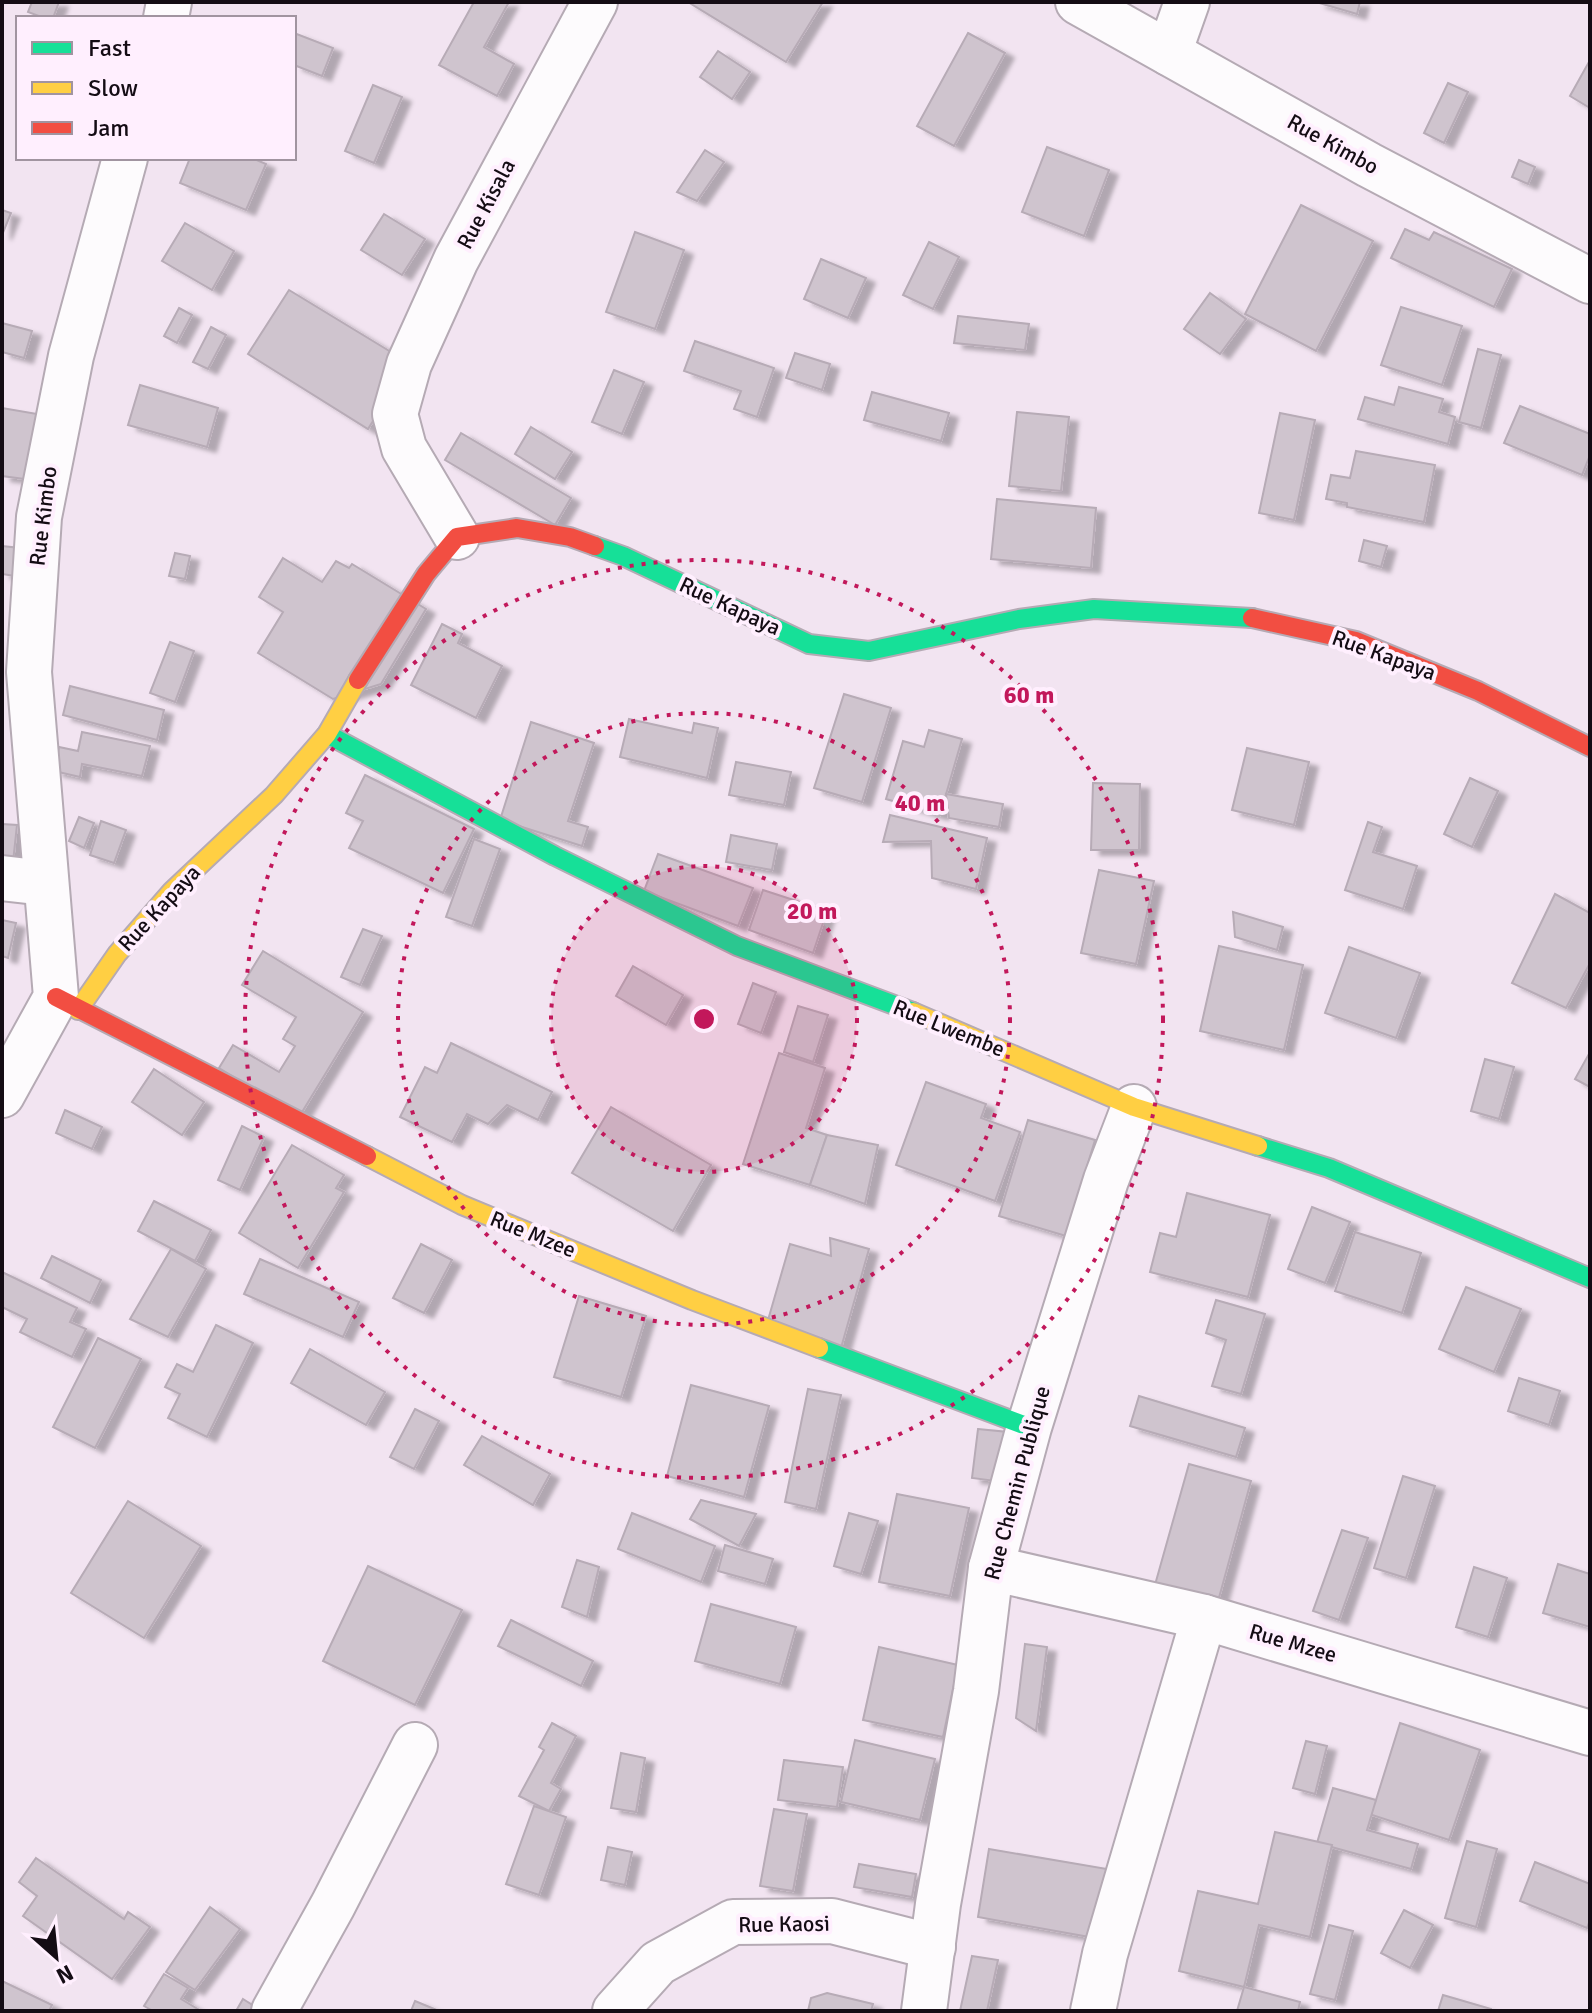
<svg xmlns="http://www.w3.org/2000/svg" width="1592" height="2013" font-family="Signika,sans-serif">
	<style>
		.building { fill: #cfc4ce; stroke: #b7abb6; stroke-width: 2; filter: url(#shadow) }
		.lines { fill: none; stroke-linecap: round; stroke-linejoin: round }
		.street-casing { stroke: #b5aab4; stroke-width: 48 }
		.fast-casing { stroke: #b5aab4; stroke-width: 22 }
		.slow-casing { stroke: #b5aab4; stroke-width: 22 }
		.jam-casing { stroke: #b5aab4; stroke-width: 22 }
		.street { stroke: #fdfbfd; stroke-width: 44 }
		.fast { stroke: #16e098; stroke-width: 18 }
		.slow { stroke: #ffcf43; stroke-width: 18 }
		.jam { stroke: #f24e42; stroke-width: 18 }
		.ring { fill: none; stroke: #c2185b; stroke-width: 4; stroke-dasharray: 4 8 }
		.labels { text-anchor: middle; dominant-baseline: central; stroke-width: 8; stroke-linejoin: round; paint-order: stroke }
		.street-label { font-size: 22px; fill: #140c14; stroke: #ffeffe }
		.centre { fill: #c2185b; stroke: #ffeffe; stroke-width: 4 }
		.ring-label { font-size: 24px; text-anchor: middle; font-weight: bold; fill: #c2185b; stroke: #ffeffe; stroke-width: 8; stroke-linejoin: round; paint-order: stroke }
	</style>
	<defs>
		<filter id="shadow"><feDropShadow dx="9" dy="5" stdDeviation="2" flood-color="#0004"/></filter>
	</defs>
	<rect width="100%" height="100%" fill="#f2e4f1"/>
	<g class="building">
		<polygon points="32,2 59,2 53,18 44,18 28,12"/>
		<polygon points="474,2 509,2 484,47 514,64 497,96 439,65"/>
		<polygon points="688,2 823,2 786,62"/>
		<polygon points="1316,2 1360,2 1357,14"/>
		<polygon points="294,33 333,48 322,76 294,65"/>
		<polygon points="968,33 1005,53 954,146 917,126"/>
		<polygon points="718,51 750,72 732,99 700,77"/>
		<polygon points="1590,60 1590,108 1570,96"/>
		<polygon points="1448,83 1468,92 1444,143 1424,133"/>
		<polygon points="373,85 402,97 374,163 345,151"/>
		<polygon points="1047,147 1109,170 1084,236 1022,212"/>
		<polygon points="705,150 724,162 697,201 677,192"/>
		<polygon points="190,158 252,158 266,164 246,210 180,183"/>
		<polygon points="1519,160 1535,167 1528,184 1512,177"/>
		<polygon points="1301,205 1373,241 1316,351 1245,314"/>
		<polygon points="2,210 11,213 2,235"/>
		<polygon points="384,214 425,239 402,275 361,250"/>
		<polygon points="185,223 234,251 212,290 162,261"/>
		<polygon points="1405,229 1429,240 1434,232 1512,269 1494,307 1391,258"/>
		<polygon points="635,232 684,250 655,329 606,312"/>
		<polygon points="929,242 959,257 933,309 903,295"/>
		<polygon points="821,259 866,278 848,318 804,299"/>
		<polygon points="289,290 409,363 368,429 248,354"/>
		<polygon points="1210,293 1246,319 1220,354 1184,329"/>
		<polygon points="1401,307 1462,326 1442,385 1381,365"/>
		<polygon points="179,308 192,315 177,343 164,336"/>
		<polygon points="958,316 1029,324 1025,350 954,343"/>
		<polygon points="2,323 32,331 24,358 2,352"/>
		<polygon points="211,327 226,335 208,369 193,362"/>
		<polygon points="695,341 774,368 757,417 734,409 741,391 684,371"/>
		<polygon points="1478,349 1501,355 1481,428 1459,422"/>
		<polygon points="795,353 830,364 822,390 786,378"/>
		<polygon points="614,370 644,382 622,434 592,422"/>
		<polygon points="140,385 218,408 207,447 128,425"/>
		<polygon points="1399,387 1443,399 1439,412 1455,417 1448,444 1358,419 1365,397 1394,405"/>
		<polygon points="872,392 949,413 941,441 864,420"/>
		<polygon points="1520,406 1590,434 1590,455 1582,475 1504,443"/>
		<polygon points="2,408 43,415 32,480 2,476"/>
		<polygon points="1017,412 1069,417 1061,491 1009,486"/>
		<polygon points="1280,413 1315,420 1294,520 1259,513"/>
		<polygon points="531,427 572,452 555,479 515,454"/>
		<polygon points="461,433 571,498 555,525 445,460"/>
		<polygon points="1356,451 1435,465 1424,522 1347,507 1347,503 1326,499 1331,475 1350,478"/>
		<polygon points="997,499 1096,508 1091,568 991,559"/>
		<polygon points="1364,540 1387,546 1381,567 1359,561"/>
		<polygon points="2,546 20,548 15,576 2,574"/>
		<polygon points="175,553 190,556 185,579 169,576"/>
		<polygon points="283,558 322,582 336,561 349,568 352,564 426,609 381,684 333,699 258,653 283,612 259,597"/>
		<polygon points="442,624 462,634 458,643 502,666 476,718 411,685"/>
		<polygon points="170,642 194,651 175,702 150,693"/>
		<polygon points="70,686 164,710 157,740 63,715"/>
		<polygon points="844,694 891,708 862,802 814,788"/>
		<polygon points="629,719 692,733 694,723 718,728 707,778 620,757"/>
		<polygon points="531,722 594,743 568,821 588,827 582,846 500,820"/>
		<polygon points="929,730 962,739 940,815 886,799 903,741 924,747"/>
		<polygon points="82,732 150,746 142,776 82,764 80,777 54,771 59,747 78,751"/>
		<polygon points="1247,748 1309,762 1294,825 1232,810"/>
		<polygon points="736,762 791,772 784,805 729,795"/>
		<polygon points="365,775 474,829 443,893 349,848 363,821 346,813"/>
		<polygon points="1470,778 1498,791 1472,847 1444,834"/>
		<polygon points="1093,783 1140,784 1139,850 1091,850"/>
		<polygon points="946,794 1003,804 999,827 949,818"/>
		<polygon points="890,815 987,838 976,889 932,878 931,841 883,842"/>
		<polygon points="79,817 94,823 84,848 69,841"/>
		<polygon points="101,821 126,830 114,863 90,855"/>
		<polygon points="1368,822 1382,827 1373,852 1417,866 1403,909 1345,890"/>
		<polygon points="2,824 17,825 13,862 2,861"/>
		<polygon points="731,835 777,844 772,870 726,862"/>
		<polygon points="474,839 500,849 472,926 446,917"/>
		<polygon points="658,854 753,888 738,926 644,891"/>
		<polygon points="1099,870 1154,881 1136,964 1081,953"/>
		<polygon points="763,890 827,911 813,953 749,930"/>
		<polygon points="1555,894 1590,913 1590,963 1566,1008 1512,983"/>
		<polygon points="1233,912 1283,927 1277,950 1235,937"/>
		<polygon points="2,920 16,923 8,958 2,956"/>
		<polygon points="363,929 382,936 360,985 341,977"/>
		<polygon points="1219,946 1303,965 1284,1050 1200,1031"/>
		<polygon points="1349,947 1420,973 1396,1038 1325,1013"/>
		<polygon points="263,951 363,1012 299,1117 219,1068 233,1045 279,1072 295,1046 283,1039 296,1017 242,985"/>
		<polygon points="633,966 683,995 666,1025 616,996"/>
		<polygon points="753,983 776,992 761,1033 738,1024"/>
		<polygon points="798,1006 828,1015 813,1062 784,1052"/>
		<polygon points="451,1043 552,1092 538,1120 507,1105 488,1124 467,1114 452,1142 400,1117 425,1067 437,1073"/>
		<polygon points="1590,1052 1590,1087 1575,1079"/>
		<polygon points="779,1053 825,1068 806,1128 827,1135 810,1185 743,1164"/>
		<polygon points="1485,1059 1514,1067 1499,1119 1471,1111"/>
		<polygon points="154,1069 204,1102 182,1135 132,1102"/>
		<polygon points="926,1082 986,1104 981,1118 1020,1132 995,1201 896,1165"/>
		<polygon points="611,1107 711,1165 673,1231 572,1173"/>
		<polygon points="65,1110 102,1127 92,1149 56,1133"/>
		<polygon points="1028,1120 1095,1140 1066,1236 999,1216"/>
		<polygon points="242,1126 264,1137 240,1190 218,1180"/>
		<polygon points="827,1135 878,1145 865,1204 810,1185"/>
		<polygon points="292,1145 344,1175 336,1188 344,1192 298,1268 239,1233"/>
		<polygon points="1187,1193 1270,1215 1248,1297 1150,1272 1160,1233 1176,1237"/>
		<polygon points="154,1201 211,1230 195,1261 138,1231"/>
		<polygon points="1312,1207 1350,1222 1325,1283 1288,1269"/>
		<polygon points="1355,1232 1421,1253 1402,1313 1335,1291"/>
		<polygon points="830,1238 869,1249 841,1348 766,1327 790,1244 831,1256"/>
		<polygon points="421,1244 452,1260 424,1313 393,1298"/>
		<polygon points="171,1249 206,1269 168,1337 130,1319"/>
		<polygon points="52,1256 101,1280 90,1303 41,1278"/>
		<polygon points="260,1259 359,1302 343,1337 244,1294"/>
		<polygon points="2,1272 77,1308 70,1322 86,1329 72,1357 20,1332 27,1319 2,1307"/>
		<polygon points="1466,1287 1521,1309 1494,1372 1439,1349"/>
		<polygon points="579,1296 646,1316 621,1397 554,1377"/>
		<polygon points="1216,1300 1265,1314 1241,1394 1212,1386 1226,1340 1206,1333"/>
		<polygon points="216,1325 253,1343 207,1437 168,1418 180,1394 165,1387 177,1364 193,1372"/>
		<polygon points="98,1338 141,1359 95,1448 53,1427"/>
		<polygon points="310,1349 385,1392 366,1425 291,1383"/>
		<polygon points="1519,1378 1560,1391 1549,1425 1508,1411"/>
		<polygon points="691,1385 769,1406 744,1497 667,1476"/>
		<polygon points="808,1389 841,1395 816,1509 785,1502"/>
		<polygon points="1139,1396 1245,1428 1236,1457 1130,1426"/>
		<polygon points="415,1409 439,1421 414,1469 390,1457"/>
		<polygon points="978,1429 1008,1432 1003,1482 972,1478"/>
		<polygon points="482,1436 550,1474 533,1505 464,1465"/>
		<polygon points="1189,1464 1251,1481 1214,1616 1151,1599"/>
		<polygon points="1403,1476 1435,1486 1406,1578 1374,1568"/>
		<polygon points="897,1494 969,1508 950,1596 879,1582"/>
		<polygon points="701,1500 756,1514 739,1546 690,1519"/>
		<polygon points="128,1501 201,1546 144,1638 71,1593"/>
		<polygon points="632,1513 715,1546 701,1582 618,1549"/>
		<polygon points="849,1513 878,1521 861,1574 834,1566"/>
		<polygon points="1342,1530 1368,1538 1339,1620 1313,1611"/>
		<polygon points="725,1545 773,1559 765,1584 718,1571"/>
		<polygon points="577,1560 599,1567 587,1617 562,1607"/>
		<polygon points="1558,1564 1590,1574 1590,1627 1543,1613"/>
		<polygon points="368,1566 462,1610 415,1705 323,1661"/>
		<polygon points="1474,1567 1507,1578 1488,1637 1456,1627"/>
		<polygon points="711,1604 796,1627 780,1684 695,1661"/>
		<polygon points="511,1620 593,1661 581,1686 498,1646"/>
		<polygon points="1025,1644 1047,1647 1036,1731 1016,1718"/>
		<polygon points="879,1647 958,1665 943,1737 863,1720"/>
		<polygon points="552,1723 576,1736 551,1783 561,1789 549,1811 519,1796 544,1750 539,1747"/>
		<polygon points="1400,1723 1480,1750 1449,1840 1369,1814 1376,1800"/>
		<polygon points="855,1740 935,1759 920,1820 841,1802"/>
		<polygon points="1306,1741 1327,1746 1315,1794 1293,1788"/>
		<polygon points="621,1753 645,1758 636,1812 611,1808"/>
		<polygon points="784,1760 843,1767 837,1807 778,1800"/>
		<polygon points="1333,1788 1376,1800 1367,1830 1418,1844 1411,1869 1317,1843"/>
		<polygon points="534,1806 566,1817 539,1895 506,1884"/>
		<polygon points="774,1809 807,1814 793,1891 760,1886"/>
		<polygon points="1275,1832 1332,1845 1310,1937 1259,1925 1244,1987 1179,1971 1198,1891 1258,1904"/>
		<polygon points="1467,1841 1497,1849 1476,1927 1445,1918"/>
		<polygon points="608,1847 632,1852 625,1885 601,1880"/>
		<polygon points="989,1849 1107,1869 1095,1938 978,1917"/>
		<polygon points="36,1858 124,1919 128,1912 150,1927 112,1979 23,1916 37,1896 19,1882"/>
		<polygon points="1535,1862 1590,1884 1590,1920 1587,1928 1520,1901"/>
		<polygon points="859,1864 916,1874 912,1897 854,1887"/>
		<polygon points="210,1907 240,1929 195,1990 166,1972"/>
		<polygon points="1404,1910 1433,1925 1410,1968 1381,1953"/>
		<polygon points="1329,1925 1353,1931 1335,2000 1310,1994"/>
		<polygon points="972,1956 998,1960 987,2011 960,2011"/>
		<polygon points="164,1974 188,1988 181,1999 201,2011 153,2011 144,2006"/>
		<polygon points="2,1981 52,2005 49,2011 2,2011"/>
		<polygon points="1244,1987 1300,2002 1298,2011 1237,2011"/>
		<polygon points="827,1993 873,2004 871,2011 808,2011 811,1998"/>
		<polygon points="1443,1995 1491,2009 1491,2011 1438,2011"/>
		<polygon points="243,1999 262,2011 236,2011"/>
		<polygon points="415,2001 439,2011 411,2011"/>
	</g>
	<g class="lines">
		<defs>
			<g id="street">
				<polyline points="1078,2 1369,165 1590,281"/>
				<polyline points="166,18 169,2"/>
				<polyline points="1169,53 1187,2"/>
				<polyline points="457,537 404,448 395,414 409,364 456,260 595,2"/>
				<polyline points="2,878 45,883"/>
				<polyline points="2,1095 56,997 29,672 39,517 71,356 125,158"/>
				<polyline points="991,1568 1204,1617 1590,1733"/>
				<polyline points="274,2011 333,1905 415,1745"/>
				<polyline points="615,2011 658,1963 733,1922 832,1921 933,1947"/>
				<polyline points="924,2011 938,1904 976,1691 991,1568 1029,1427 1106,1180 1134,1107"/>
				<polyline points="1093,2011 1105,1954 1204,1617"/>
			</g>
			<g id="fast">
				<polyline points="595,546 623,556 809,644 869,651 1019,619 1094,609 1252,618"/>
				<polyline points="327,734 555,856 737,946 913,1012"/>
				<polyline points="1258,1146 1329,1168 1590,1278"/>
				<polyline points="819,1348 1029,1427"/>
			</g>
			<g id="slow">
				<polyline points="78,1010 117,954 172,891 274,795 327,734 358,680"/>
				<polyline points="913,1012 1134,1107 1258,1146"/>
				<polyline points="367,1156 462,1205 692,1300 819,1348"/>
			</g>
			<g id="jam">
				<polyline points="1252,618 1356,641 1478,691 1590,747"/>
				<polyline points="358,680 426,574 457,537 517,528 570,537 595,546"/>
				<polyline points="56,997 367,1156"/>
			</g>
		</defs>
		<use href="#street" class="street-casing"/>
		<use href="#fast" class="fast-casing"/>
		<use href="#slow" class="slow-casing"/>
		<use href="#jam" class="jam-casing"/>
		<use href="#street" class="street"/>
		<use href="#fast" class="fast"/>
		<use href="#slow" class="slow"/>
		<use href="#jam" class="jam"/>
	</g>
	<circle cx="704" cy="1019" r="153" fill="#c2185b" fill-opacity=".12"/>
	<g class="ring">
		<circle cx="704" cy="1019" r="153"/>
		<circle cx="704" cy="1019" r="306"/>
		<circle cx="704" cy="1019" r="459"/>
	</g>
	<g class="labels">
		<g class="street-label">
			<text transform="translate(1333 144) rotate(29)">Rue Kimbo</text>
			<text transform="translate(486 204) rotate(-62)">Rue Kisala</text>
			<text transform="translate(43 516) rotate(-83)">Rue Kimbo</text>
			<text transform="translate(730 606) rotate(25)">Rue Kapaya</text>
			<text transform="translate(1384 655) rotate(20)">Rue Kapaya</text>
			<text transform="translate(159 908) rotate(-47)">Rue Kapaya</text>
			<text transform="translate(949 1028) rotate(22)">Rue Lwembe</text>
			<text transform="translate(533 1234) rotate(22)">Rue Mzee</text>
			<text transform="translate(1017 1483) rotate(-75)">Rue Chemin Publique</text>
			<text transform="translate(1293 1643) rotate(16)">Rue Mzee</text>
			<text transform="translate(784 1924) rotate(-1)">Rue Kaosi</text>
		</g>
	</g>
	<circle cx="704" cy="1019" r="12" class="centre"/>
	<g class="ring-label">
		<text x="1029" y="703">60 m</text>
		<text x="920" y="811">40 m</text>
		<text x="812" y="919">20 m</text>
	</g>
	<rect width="1592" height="2013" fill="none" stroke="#140c14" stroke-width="8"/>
	<rect x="16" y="16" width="280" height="144" fill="#ffeffe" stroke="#a194a0" stroke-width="2"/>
	<rect x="32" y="42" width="40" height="12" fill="#16e098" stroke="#a194a0" stroke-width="2"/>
	<text x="88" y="56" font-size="24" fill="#140c14">Fast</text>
	<rect x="32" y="82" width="40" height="12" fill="#ffcf43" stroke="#a194a0" stroke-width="2"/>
	<text x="88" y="96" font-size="24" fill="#140c14">Slow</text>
	<rect x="32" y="122" width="40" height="12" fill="#f24e42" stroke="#a194a0" stroke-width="2"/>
	<text x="88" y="136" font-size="24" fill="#140c14">Jam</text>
	<g transform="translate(56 1957) rotate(153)" stroke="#ffeffe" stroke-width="6" paint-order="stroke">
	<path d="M0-6L14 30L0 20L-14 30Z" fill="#140c14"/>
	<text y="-12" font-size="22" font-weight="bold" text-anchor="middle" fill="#140c14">N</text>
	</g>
</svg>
